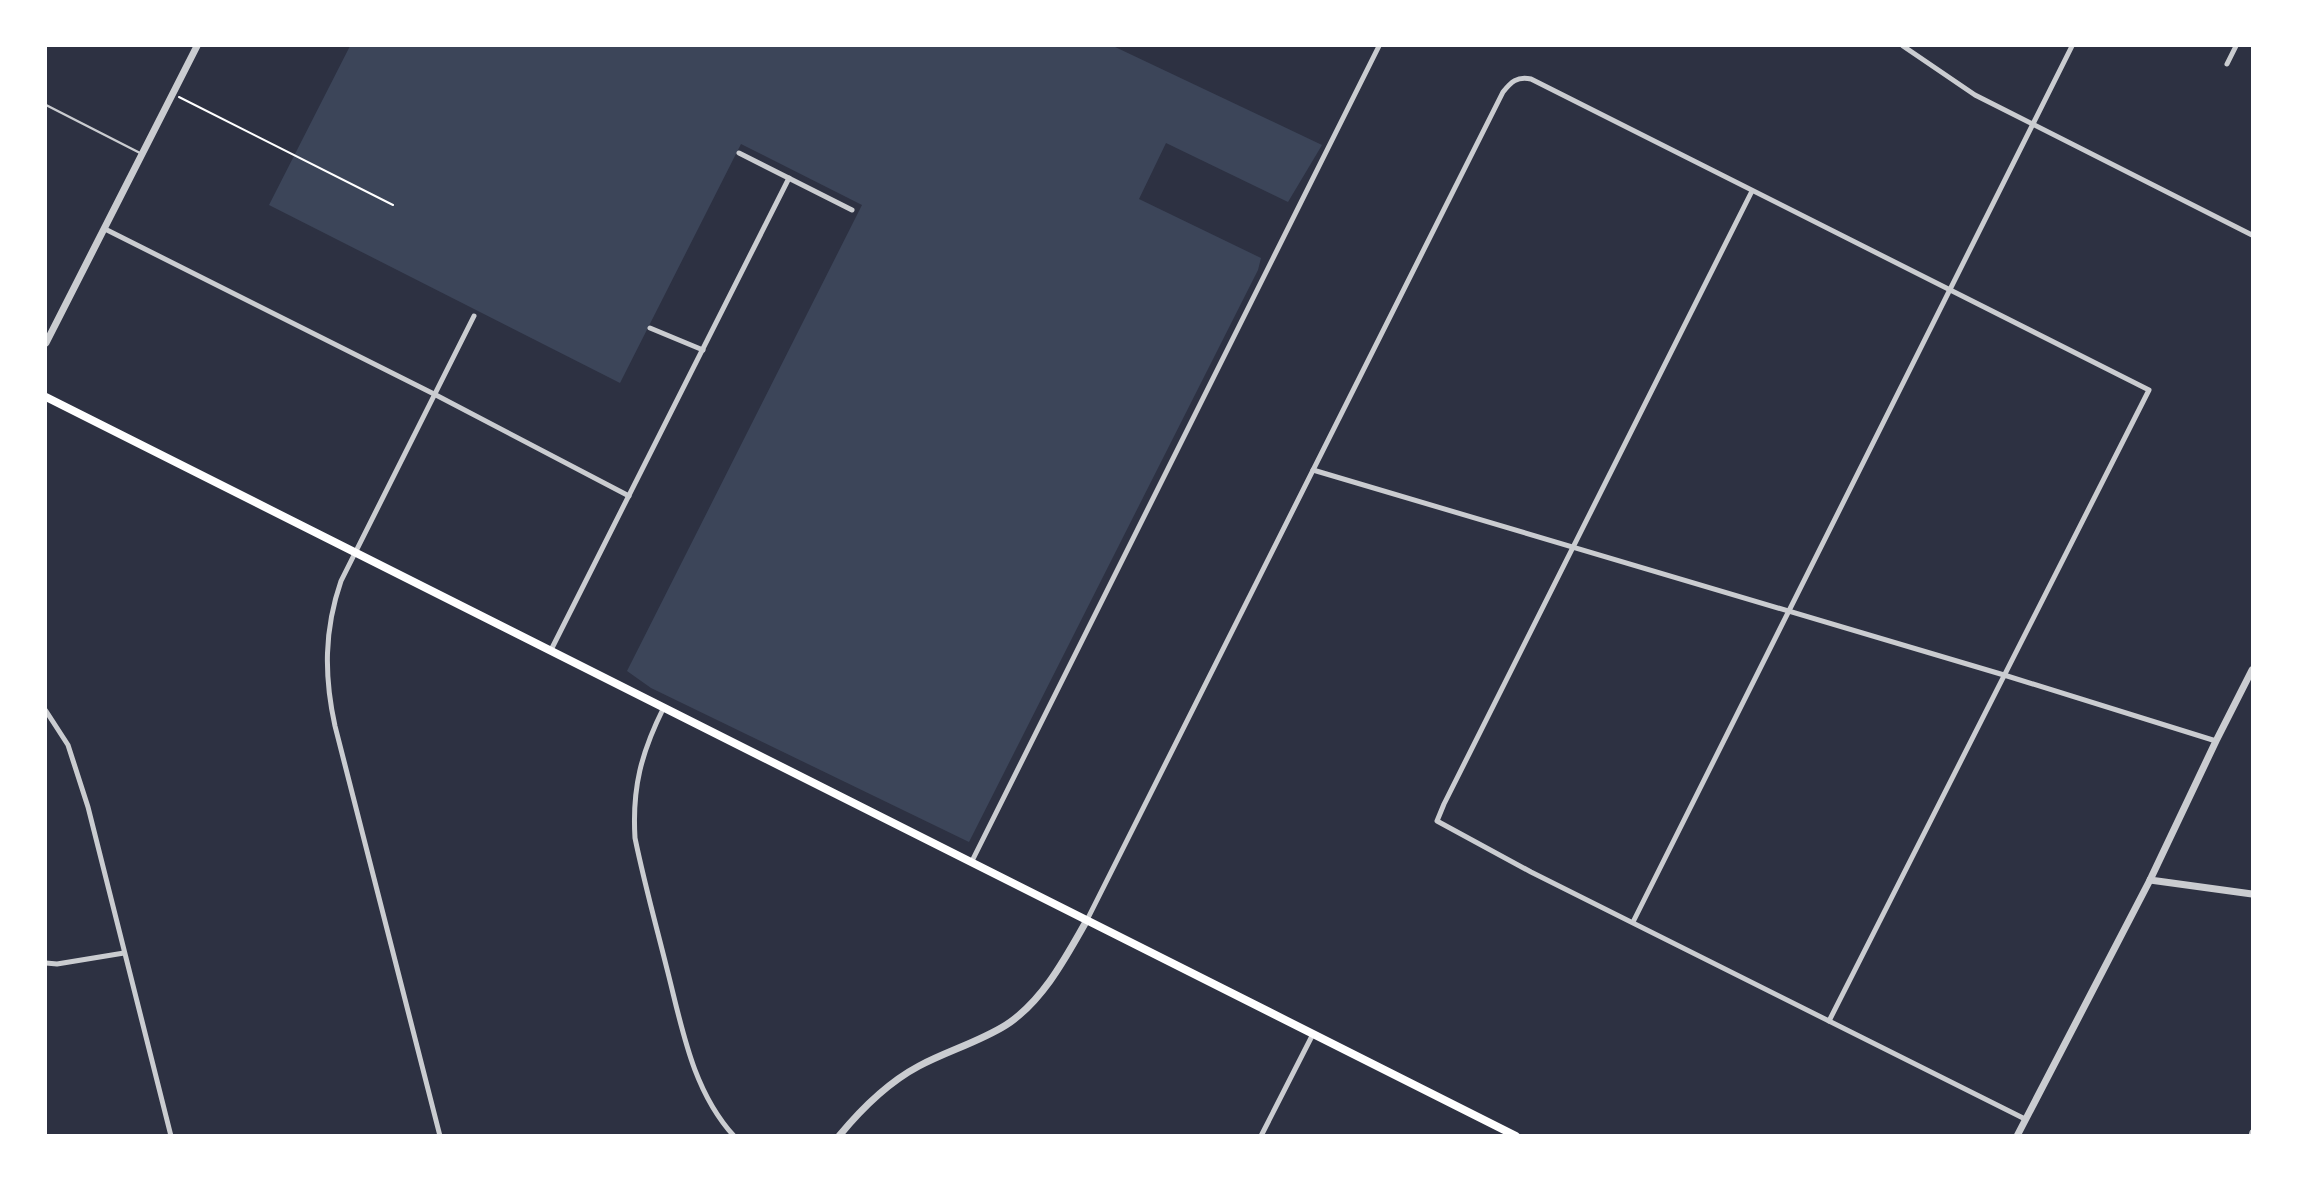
<svg xmlns="http://www.w3.org/2000/svg" width="2298" height="1181" font-family="'Fira Sans Condensed',sans-serif">
	<style>
		.green { fill: #3c4559 }
		.lines { fill: none; stroke-linecap: round; stroke-linejoin: round }
		.path { stroke: #fff; stroke-width: 2 }
		.service { stroke: #caccd0; stroke-width: 2.5 }
		.minor { stroke: #caccd0; stroke-width: 5 }
		.tertiary { stroke: #caccd0; stroke-width: 7 }
		.secondary { stroke: #fff; stroke-width: 8 }
	</style>
	<rect width="100%" height="100%" fill="#2d3142"/>
	<polygon class="green" points="350,46 1113,46 1322,145 1288,202 1166,143 1139,199 1261,258 1258,270 969,842 651,688 627,671 862,205 741,144 620,383 269,205"/>
	<g class="lines">
		<polyline class="path" points="179,97 393,205"/>
		<polyline class="service" points="46,105 140,153"/>
		<g class="minor">
			<polyline points="1903,46 1975,95 2252,235"/>
			<polyline points="2227,64 2236,46"/>
			<polyline points="739,153 852,210"/>
			<polyline points="1752,191 1444,804 1437,821 1531,872 2025,1119"/>
			<polyline points="105,229 434,394 629,496"/>
			<polyline points="650,328 703,350"/>
			<polyline points="1313,470 2004,675 2216,741"/>
			<polyline points="551,650 789,178"/>
			<path d="M 664,707 C 641,753 632,788 635,838 C 644,882 656,925 667,969 C 682,1027 692,1090 734,1136"/>
			<polyline points="46,711 68,745 88,807 171,1136"/>
			<polyline points="972,861 1379,46"/>
			<path d="M 1087,920 L 1503,92 C 1511,82 1517,76 1531,79 L 2149,390 L 1829,1021"/>
			<polyline points="1633,922 2072,46"/>
			<polyline points="46,963 57,964 124,953"/>
			<path d="M 440,1136 L 335,726 C 324,676 324,630 341,581 L 474,316"/>
			<polyline points="1261,1136 1313,1034"/>
			<polyline points="2251,1136 2252,1132"/>
		</g>
		<g class="tertiary">
			<polyline points="46,343 197,46"/>
			<polyline points="2150,880 2252,894"/>
			<path d="M 839,1136 C 862,1108 887,1083 919,1066 C 947,1051 979,1042 1006,1025 C 1043,1001 1066,957 1087,920"/>
			<polyline points="2017,1136 2150,880 2216,741 2252,670"/>
		</g>
		<polyline class="secondary" points="46,397 1516,1136"/>
	</g>
	<rect width="2298" height="1181" fill="none" stroke="#ffffff" stroke-width="94"/>
</svg>
